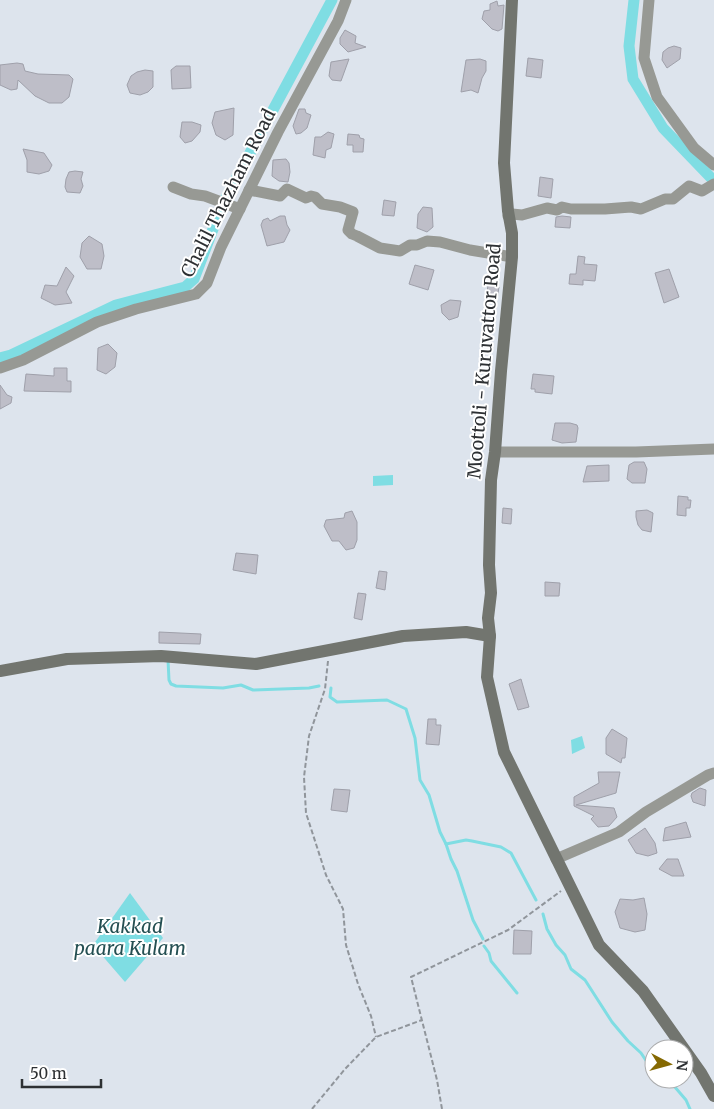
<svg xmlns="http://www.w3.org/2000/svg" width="714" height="1109" font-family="Merriweather,serif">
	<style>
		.water { fill: #7fdde3 }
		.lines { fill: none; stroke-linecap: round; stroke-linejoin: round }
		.stream { stroke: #7fdde3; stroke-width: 3 }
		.canal { stroke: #7fdde3; stroke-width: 11 }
		.building { fill: #bebec8; stroke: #9fa0aa }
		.path { stroke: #90959b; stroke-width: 2; stroke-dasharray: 5 2.5; stroke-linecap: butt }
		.minor { stroke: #979994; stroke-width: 11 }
		.secondary { stroke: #72756f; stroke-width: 12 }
		.labels { text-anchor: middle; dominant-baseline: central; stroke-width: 4; stroke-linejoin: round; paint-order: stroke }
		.street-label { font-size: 18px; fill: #2d3033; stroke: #fff }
		.water-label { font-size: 19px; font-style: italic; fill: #244f52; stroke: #fff }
	</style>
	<rect width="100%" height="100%" fill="#dde4ed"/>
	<g class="water">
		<polygon points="393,475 393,485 373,486 373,476"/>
		<polygon points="582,736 585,748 572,754 571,740"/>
		<polygon points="130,893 163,938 125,982 93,945"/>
	</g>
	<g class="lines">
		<g class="stream">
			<polyline points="168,660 169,680 171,684 176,686 223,688 241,685 253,690 309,688 319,686"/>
			<polyline points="331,688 330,697 337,702 387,700 406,709 415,738 420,780 429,795 440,832 446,844 466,840 472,841 501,847 511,853 536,900"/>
			<polyline points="446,844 451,859 457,871 473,920 483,939"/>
			<polyline points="543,914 547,929 556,945 565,955 571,969 585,980 612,1022 628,1041 641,1053 649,1065 654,1067"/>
			<polyline points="484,946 489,953 491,961 517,993"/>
			<polyline points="668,1079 686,1100 690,1109"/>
		</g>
		<g class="canal">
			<polyline points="634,0 629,46 633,79 663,128 714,181"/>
			<polyline points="0,358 11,355 116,305 185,287 194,279 223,203 332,0"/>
		</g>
	</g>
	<g class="building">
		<polygon points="497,1 498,6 504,5 502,29 498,31 492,29 482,19 484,11 490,10 490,4"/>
		<polygon points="345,30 356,36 355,43 366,47 348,52 340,44 340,38"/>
		<polygon points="674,46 681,48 680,59 667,68 662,60 663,52 668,48"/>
		<polygon points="528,58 543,60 541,78 526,76"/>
		<polygon points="349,59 341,81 332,80 329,76 331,62"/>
		<polygon points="480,59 486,61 486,71 482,78 478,93 471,90 461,92 466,60"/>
		<polygon points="17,63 23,64 25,71 38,74 69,75 73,79 69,97 62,103 49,103 35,96 18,80 17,89 11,90 0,85 0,65"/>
		<polygon points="176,66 190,66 191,88 172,89 171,70"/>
		<polygon points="145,70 153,71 153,87 148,92 140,95 130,93 127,85 131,76 137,72"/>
		<polygon points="234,108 233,135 225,140 216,135 212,123 215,112"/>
		<polygon points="299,109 305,109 306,113 311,115 307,128 301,133 296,134 293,126"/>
		<polygon points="182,122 192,122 201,125 200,132 192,141 185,143 180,137"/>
		<polygon points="328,132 334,134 331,148 326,150 325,158 313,155 315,137 321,137"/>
		<polygon points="348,134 359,135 360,138 364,139 363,152 353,152 353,145 347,145"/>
		<polygon points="23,149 44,153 52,165 49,171 39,174 27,172 27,160"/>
		<polygon points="286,159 289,163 290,172 288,182 279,181 272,176 273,160"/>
		<polygon points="75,171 83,172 81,179 83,186 80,193 67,192 65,187 66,179 69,172"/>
		<polygon points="540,177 553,179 551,198 538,196"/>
		<polygon points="384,200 396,202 394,216 382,215"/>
		<polygon points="423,207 432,208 433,227 427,232 417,228 418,214"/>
		<polygon points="280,216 285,216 287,225 290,230 284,242 267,246 261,225 263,220 268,218 270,221"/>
		<polygon points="562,216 571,217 570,228 555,227 556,217"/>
		<polygon points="89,236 102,244 104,256 101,269 87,269 80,257 82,243"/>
		<polygon points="578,256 585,257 584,264 597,265 595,281 583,280 583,285 569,284 570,274 576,274"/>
		<polygon points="415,265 434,270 428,290 409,284"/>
		<polygon points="66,267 74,276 66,292 72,303 55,305 41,298 45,285 57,286"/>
		<polygon points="669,269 679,297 664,303 655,273"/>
		<polygon points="488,285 499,287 497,300 486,299"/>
		<polygon points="450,300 461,301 458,317 449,320 442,313 441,305"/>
		<polygon points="108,344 117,353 115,367 106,374 97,370 98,348"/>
		<polygon points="54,368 67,368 67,381 71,381 71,392 24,391 26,374 54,376"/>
		<polygon points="533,374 554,376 552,394 535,392 535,389 531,389"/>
		<polygon points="0,385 7,395 12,397 11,403 0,409"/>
		<polygon points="555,423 570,423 577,425 578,428 576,442 562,443 552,440"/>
		<polygon points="634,462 644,462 647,469 645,483 632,483 627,479 629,465"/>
		<polygon points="609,465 609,481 583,482 587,466"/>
		<polygon points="678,496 688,497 688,500 691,500 690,508 686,508 686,516 677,515"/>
		<polygon points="503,508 512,509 511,524 502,523"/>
		<polygon points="647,510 653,513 651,532 642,530 638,525 636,517 636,511"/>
		<polygon points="352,511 357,522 357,540 354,548 346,550 339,541 332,541 324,526 326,520 344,518 345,513"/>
		<polygon points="236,553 258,555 256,574 233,570"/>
		<polygon points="379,571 387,572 385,590 376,588"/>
		<polygon points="545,582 560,583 559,596 545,596"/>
		<polygon points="358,593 366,594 362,620 354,618"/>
		<polygon points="159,632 201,634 200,644 159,643"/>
		<polygon points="521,679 529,707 518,710 509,684"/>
		<polygon points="428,719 436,719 436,725 441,725 439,745 426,744"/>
		<polygon points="612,729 627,738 625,758 622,758 621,763 606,754 606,738"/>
		<polygon points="598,772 620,772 616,793 576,805 614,808 617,817 609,826 598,827 591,819 594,816 574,806 574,797 599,783"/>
		<polygon points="700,788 706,790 705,806 693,802 691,796 692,793"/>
		<polygon points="334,789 350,790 347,812 331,810"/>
		<polygon points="686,822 691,837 663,841 665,828"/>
		<polygon points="645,828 655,843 657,853 648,856 636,853 628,840"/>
		<polygon points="667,859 678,859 684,876 672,876 659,869"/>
		<polygon points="644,898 647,914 645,930 635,932 620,928 615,912 620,899 633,900"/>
		<polygon points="514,930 532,931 531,954 513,954"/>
	</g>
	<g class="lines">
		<g class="path">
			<polyline points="328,661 325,689 309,736 304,777 306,813 326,875 343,909 346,945 358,984 371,1016 376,1037"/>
			<polyline points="312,1109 345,1069 376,1037 422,1020"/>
			<polyline points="442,1109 437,1080 411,977 508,930 561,891"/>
		</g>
		<g class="minor">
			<polyline points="649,0 644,58 657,97 694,148 714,165"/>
			<polyline points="173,187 191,194 205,196 240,209"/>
			<polyline points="249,190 280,196 287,189 306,198 311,196 315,197 322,204 340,207 353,212 348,230 352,234 357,236 380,248 400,251 410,245 417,245 427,241 440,242 470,250 512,257"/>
			<polyline points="508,216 512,214 522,215 547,208 557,210 562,207 571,209 605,209 631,207 641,209 665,199 673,199 689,186 702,191 714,184"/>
			<polyline points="0,368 23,360 97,322 136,309 196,294 207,283 221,247 278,132 338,21 346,0"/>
			<polyline points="495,452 636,452 714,449"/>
			<polyline points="556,859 619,832 646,812 708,775 714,773"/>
		</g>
		<g class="secondary">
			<polyline points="512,0 504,163 508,211 512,233 512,257 501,371 495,452 491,480 489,565 491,593 488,618 490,636 487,677 504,752 599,945 643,991 701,1073 714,1096"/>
			<polyline points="0,671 67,659 161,656 256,664 403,636 466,632 490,636"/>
		</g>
	</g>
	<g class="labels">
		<g class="street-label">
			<text transform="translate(228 193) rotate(-63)">Chalil Thazham Road</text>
			<text transform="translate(484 361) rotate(-85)">Moottoli - Kuruvattor Road</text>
		</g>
		<g class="water-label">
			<text x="130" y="926">Kakkad<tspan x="130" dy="22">paara Kulam</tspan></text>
		</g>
	</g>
	<g transform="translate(669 1064) rotate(96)"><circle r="24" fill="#ffffff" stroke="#abacad"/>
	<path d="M0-4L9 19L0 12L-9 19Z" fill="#856902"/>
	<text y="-8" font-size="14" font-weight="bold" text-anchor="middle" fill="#2d3033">N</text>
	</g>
	<path d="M22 1079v8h79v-8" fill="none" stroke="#2d3033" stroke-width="2.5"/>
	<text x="30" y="1079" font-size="15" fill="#2d3033" stroke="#ffffff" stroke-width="4" paint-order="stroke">50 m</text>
</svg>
